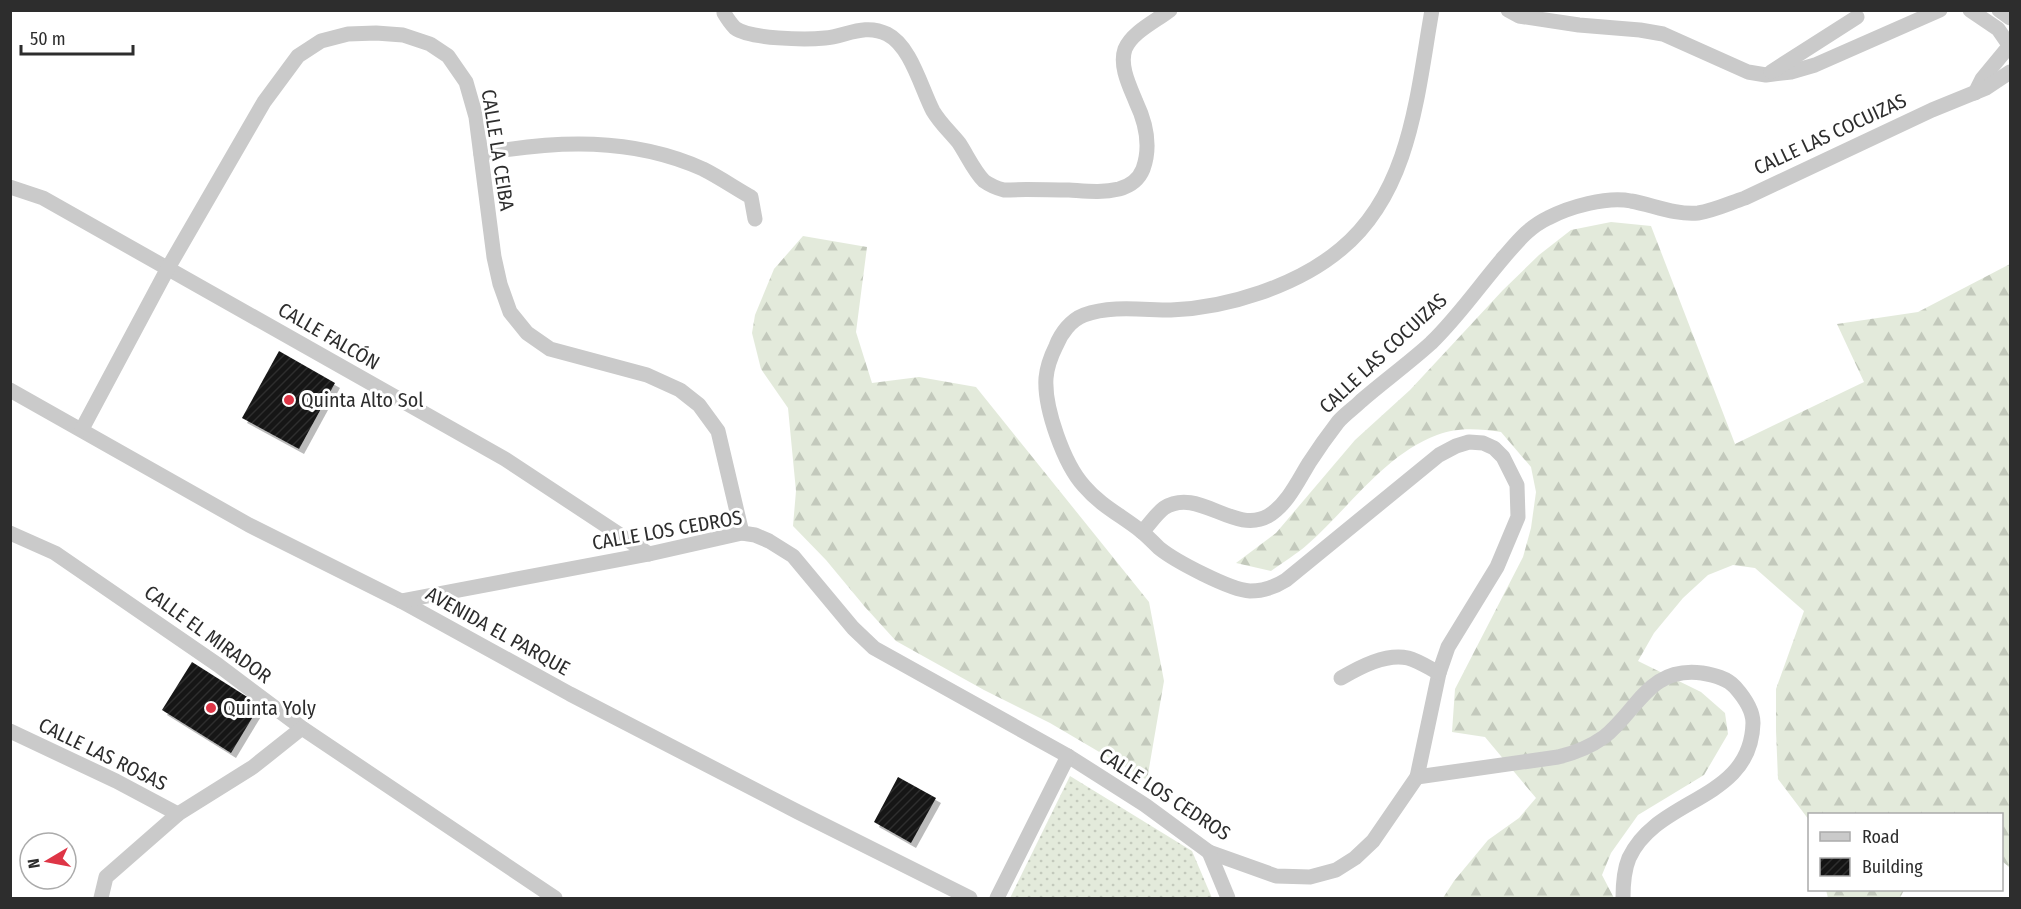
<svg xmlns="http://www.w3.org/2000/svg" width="2021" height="909" font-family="'Fira Sans Condensed',sans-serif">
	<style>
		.grass { fill: url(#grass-dots) }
		.forest { fill: url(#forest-firs) }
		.building { fill: url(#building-hatch); filter: url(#shadow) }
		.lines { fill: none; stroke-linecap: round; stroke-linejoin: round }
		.minor { stroke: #cacaca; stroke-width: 15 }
		.poi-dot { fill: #de3546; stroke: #fff; stroke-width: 2 }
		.labels { text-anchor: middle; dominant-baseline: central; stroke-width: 6; stroke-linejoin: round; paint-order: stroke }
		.street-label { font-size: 20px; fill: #2d2d2d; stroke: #fff }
		.poi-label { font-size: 20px; fill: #2d2d2d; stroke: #fff; text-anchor: start }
	</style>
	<defs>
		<pattern id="grass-dots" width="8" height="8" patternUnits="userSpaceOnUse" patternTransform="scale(1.5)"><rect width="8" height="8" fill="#e3eadb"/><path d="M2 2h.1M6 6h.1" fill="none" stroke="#c3c9bc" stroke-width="1.8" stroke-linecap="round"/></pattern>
		<pattern id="forest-firs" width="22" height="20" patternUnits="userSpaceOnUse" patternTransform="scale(1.5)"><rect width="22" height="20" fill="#e3eadb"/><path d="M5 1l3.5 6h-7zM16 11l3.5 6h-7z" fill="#c3c9bc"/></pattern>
		<pattern id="building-hatch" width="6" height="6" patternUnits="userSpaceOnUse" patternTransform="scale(1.5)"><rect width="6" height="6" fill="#141414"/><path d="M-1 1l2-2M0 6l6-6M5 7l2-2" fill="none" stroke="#2e2e2e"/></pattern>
		<filter id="shadow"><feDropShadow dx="5" dy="5" stdDeviation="0" flood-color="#0004"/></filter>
	</defs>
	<rect width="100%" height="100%" fill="#fff"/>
	<polygon class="grass" points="1070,776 1192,851 1212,898 1010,898"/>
	<g class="forest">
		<path d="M 1611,222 L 1651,226 L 1735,444 L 1864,382 L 1837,324 L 1918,312 L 2010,264 L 2010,868 L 2002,861 L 2002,814 L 1810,814 L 1809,820 L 1778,779 L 1776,731 L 1776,689 L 1804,611 L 1755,568 L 1733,565 L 1708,575 L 1683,598 L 1654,633 L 1638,661 L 1701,692 L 1725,713 L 1728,734 L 1704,775 L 1638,815 L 1611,853 L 1602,875 L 1614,898 L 1443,898 L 1454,881 L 1488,840 L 1519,818 L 1536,798 L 1485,737 L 1452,732 L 1455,689 L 1523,557 L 1531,528 L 1536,492 L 1531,467 L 1501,432 C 1479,429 1459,427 1437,435 C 1385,454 1348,509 1308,544 C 1297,554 1283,562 1271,571 L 1236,563 L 1276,533 L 1355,440 L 1410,390 L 1503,290 L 1539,255 L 1571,230 Z"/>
		<polygon points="803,236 867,247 856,332 872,383 919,377 976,387 1149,602 1164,681 1147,780 1050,723 984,690 896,641 865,607 826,560 793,526 796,491 788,408 761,369 752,333 755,315 774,269"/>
		<polygon points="1826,890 1904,890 1900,898 1828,898"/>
	</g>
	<g class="building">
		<polygon points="279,351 335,383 299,449 242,418"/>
		<polygon points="192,662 260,705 231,753 162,710"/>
		<polygon points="898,777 936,798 911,843 874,822"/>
	</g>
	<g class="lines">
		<g class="minor">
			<path d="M 724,10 L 724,13 C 727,18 731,24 735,28 C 750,39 805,40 825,38 C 846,36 865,23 887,34 C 911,46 921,88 933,111 C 940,123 950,132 959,143 C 967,155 974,171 984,181 C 991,186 996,188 1004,190 C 1026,189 1047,190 1069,190 C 1086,191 1102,193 1119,189 C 1130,186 1139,179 1143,169 C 1151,147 1146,123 1136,102 C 1130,87 1119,66 1125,49 C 1132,32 1156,21 1170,10"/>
			<polyline points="1508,10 1519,16 1579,25 1640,30 1663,34 1748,72 1766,75 1791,72 1815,65 1940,10"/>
			<polyline points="1970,10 1998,29 2007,42"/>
			<polyline points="1999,10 2010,18"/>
			<polyline points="1771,72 1857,17"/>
			<polyline points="1975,93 1982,79 2006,50"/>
			<path d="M 481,154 C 556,140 632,137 703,169 C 719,177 735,188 751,197 L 755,219"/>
			<polyline points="10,187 43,198 505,459 649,554"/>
			<polyline points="10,390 249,525 401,601 570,694 798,812 970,898"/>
			<polyline points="82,429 168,268 264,102 298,56 321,41 348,34 376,33 403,35 430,44 448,56 466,82 476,117 494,257 500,284 510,312 527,333 550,349 647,375 680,390 699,405 718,431 742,533"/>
			<path d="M 1142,532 C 1149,525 1156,514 1164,508 C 1198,486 1234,535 1268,516 C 1287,505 1298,481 1309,463 C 1318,449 1328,435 1338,422 C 1345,414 1354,408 1361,401 C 1384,381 1409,363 1431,343 C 1458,317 1480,285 1504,257 C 1518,241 1529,227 1548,218 C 1569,207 1607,196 1631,201 C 1653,205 1675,215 1698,213 C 1713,211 1730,203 1745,198 L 1932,110 L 1986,88 L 2010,72"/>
			<polyline points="10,533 55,553 218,665 302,728 555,898"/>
			<path d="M 401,601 L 649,554 L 742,533 L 755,535 L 769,541 L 793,556 L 853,628 L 874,648 L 1068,756 L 1145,805 L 1209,852 L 1276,876 L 1310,877 L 1336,870 L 1355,858 L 1373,841 L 1417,777 L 1439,673 L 1448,647 L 1497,567 L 1518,517 L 1517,485 L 1503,457 L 1494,448 L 1483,443 L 1469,442 L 1456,446 L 1439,455 L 1286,580 C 1275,587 1264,591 1250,591 C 1230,590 1175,561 1159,548 C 1153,542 1147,536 1141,531 C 1122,516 1100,505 1084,486 C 1064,464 1044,408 1046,378 C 1047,367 1051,356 1056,346 C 1061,333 1071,320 1084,315 C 1111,305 1143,310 1171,310 C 1227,308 1297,286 1341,249 C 1411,191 1417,94 1432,10"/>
			<path d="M 1341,678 C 1360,667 1386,653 1408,658 C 1419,661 1429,668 1439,673"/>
			<polyline points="10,731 116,781 178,814"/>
			<path d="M 1417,777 L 1558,757 C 1575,753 1590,747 1604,737 C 1638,710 1649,666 1702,673 C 1714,675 1727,678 1735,687 C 1743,696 1753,710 1753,723 C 1751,802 1658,796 1629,858 C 1624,870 1623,885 1623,898"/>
			<polyline points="1209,852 1228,898"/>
			<polyline points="101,898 106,877 178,814 253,767 302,728"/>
			<polyline points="997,898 1068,756"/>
		</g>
	</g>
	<g class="poi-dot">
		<circle cx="289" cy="400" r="6"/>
		<circle cx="211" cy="708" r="6"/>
	</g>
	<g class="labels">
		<g class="street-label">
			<text transform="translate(1830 134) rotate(-25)">CALLE LAS COCUIZAS</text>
			<text transform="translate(498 150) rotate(81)">CALLE LA CEIBA</text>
			<text transform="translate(329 336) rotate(30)">CALLE FALCÓN</text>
			<text transform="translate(1383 353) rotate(-43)">CALLE LAS COCUIZAS</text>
			<text transform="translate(667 530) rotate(-10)">CALLE LOS CEDROS</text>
			<text transform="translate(498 631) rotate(29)">AVENIDA EL PARQUE</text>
			<text transform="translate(208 634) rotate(36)">CALLE EL MIRADOR</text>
			<text transform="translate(103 754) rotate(26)">CALLE LAS ROSAS</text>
			<text transform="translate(1165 794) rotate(33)">CALLE LOS CEDROS</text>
		</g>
		<g class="poi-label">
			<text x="301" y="400">Quinta Alto Sol</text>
			<text x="223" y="708">Quinta Yoly</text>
		</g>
	</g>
	<rect width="2021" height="909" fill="none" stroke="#2d2d2d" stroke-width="24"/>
	<rect x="1808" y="813" width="195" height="78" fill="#ffffff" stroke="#ababab" stroke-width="1.5"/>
	<rect x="1820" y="832" width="30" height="9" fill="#cacaca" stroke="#ababab" stroke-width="1.5"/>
	<text x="1862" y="843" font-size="18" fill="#2d2d2d">Road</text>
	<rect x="1820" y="858" width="30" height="18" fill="url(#building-hatch)" stroke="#ababab" stroke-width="1.5"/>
	<text x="1862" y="873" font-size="18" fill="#2d2d2d">Building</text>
	<g transform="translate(48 861) rotate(260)"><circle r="28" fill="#ffffff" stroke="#ababab" stroke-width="1.5"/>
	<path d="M0-4.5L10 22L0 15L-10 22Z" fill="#de3546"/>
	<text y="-9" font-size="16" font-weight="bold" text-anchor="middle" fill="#2d2d2d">N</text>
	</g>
	<path d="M21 45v9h112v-9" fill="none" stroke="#2d2d2d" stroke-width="3"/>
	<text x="30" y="45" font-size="18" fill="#2d2d2d" stroke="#ffffff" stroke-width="4.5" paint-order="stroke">50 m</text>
</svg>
